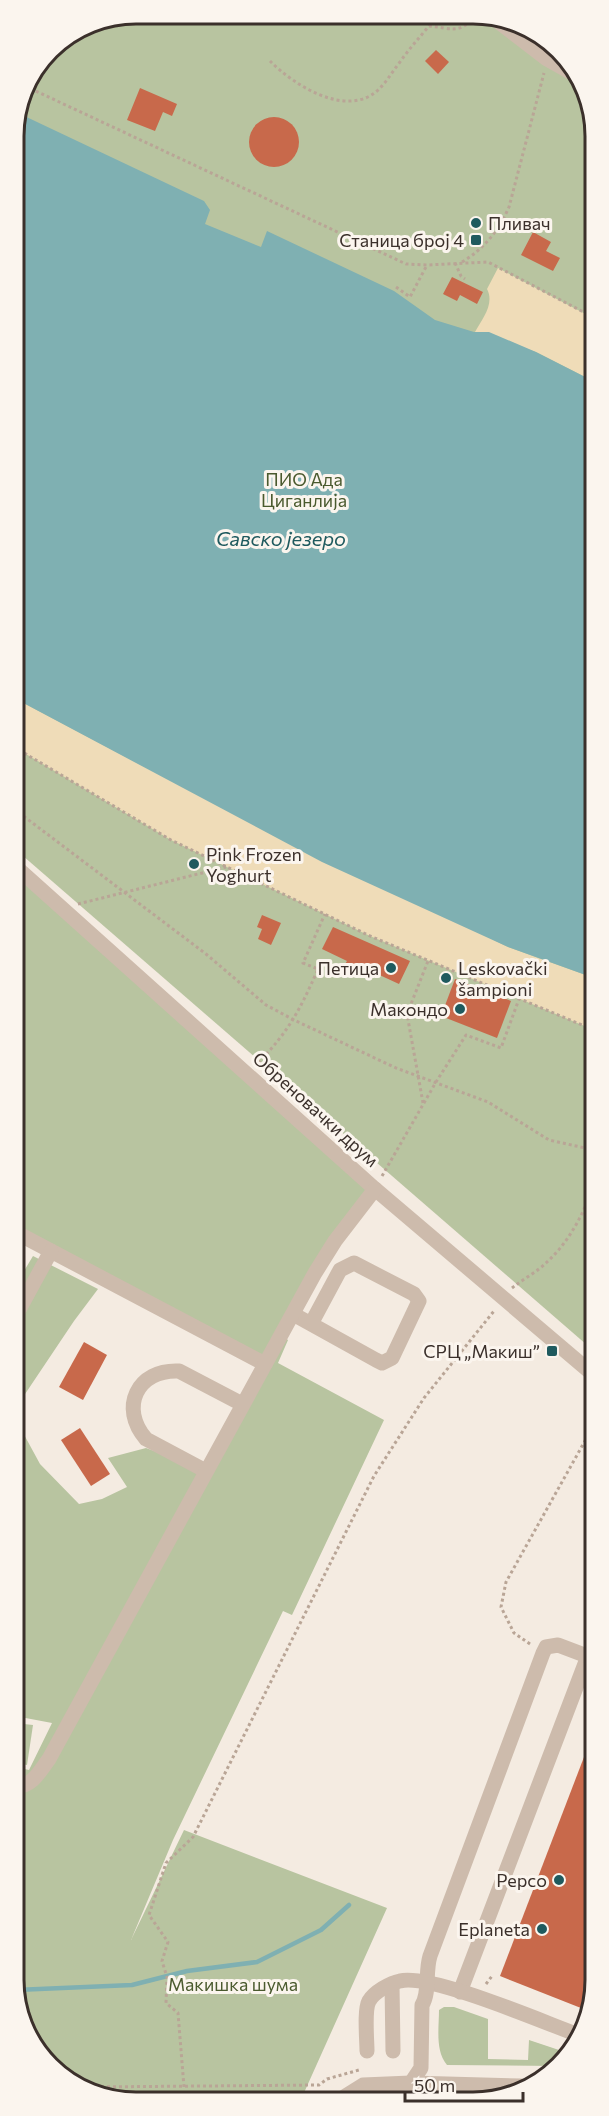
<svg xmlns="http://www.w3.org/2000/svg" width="609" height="2116" font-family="Commissioner,sans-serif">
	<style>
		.green { fill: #b8c4a0 }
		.sand { fill: #efdcb8 }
		.water { fill: #7fb0b2 }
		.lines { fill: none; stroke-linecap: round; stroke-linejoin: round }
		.stream { stroke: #7fb0b2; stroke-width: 4.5 }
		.building { fill: #c8694b }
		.path { stroke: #b9a596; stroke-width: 3; stroke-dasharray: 3 3; stroke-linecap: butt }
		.minor { stroke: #cdbbac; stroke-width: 15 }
		.poi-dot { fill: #1f5a5e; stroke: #fbf5ee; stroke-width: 2 }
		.labels { text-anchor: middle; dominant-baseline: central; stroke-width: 6; stroke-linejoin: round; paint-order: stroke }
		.poi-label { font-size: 18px; fill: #3b302b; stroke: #fbf5ee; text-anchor: end }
		.park-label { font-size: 18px; fill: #4a5a2e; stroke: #fbf5ee }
		.street-label { font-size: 18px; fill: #3b302b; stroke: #fbf5ee }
		.water-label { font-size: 20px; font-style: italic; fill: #1f5a5e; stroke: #fbf5ee }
		.rim { fill: none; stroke: #3b302b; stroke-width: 3 }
	</style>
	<rect width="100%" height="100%" fill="#f4ebe1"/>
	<g class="green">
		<polygon points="136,14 497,16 560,50 593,113 595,1352 15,849 14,129 26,82 50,49 90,23"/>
		<polygon points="15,866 375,1189 281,1335 288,1340 278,1363 384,1420 292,1615 283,1611 173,1840 131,1940 184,1830 387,1908 303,2095 108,2098 49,2066 16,2003 16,1767 29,1770 52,1723 15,1716 15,1418 40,1464 79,1504 102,1499 127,1487 108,1458 146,1448 206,1470 265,1364 15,1232"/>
		<polygon points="33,1256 98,1289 74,1321 15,1409 15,1286"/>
		<polygon points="15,1723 33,1725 27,1765 16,1763"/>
		<path d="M 444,2007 L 454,2007 L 488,2019 L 488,2059 L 528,2060 L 529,2040 L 568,2053 L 565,2061 L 556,2066 L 447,2065 C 435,2051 439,2028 439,2010 Z"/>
		<polygon points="376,2093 508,2094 496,2100 351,2100 361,2095"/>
	</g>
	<g class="sand">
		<path d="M 498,268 L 593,318 L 593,381 L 536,352 L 475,332 C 482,319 495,304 487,289 Z"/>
		<polygon points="14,698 143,766 508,947 594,978 594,1030 370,936 171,840 14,747"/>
	</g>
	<polygon class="water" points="18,113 204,201 210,210 205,224 261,247 267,231 394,291 435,320 474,332 489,332 536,352 593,381 594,978 508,947 322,862 14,698 14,129"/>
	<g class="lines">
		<polyline class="stream" points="16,1990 132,1985 187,1971 257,1962 321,1930 349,1905"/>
	</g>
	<g class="building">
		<polygon points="436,50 449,62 438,74 425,61"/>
		<polygon points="140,88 177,104 172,116 163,112 155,131 127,120"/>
		<circle cx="274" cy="142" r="25"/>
		<polygon points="533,232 551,242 546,251 560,258 553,271 521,255"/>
		<polygon points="452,277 483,292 477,304 460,295 457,301 443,294"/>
		<polygon points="262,915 281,923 271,945 258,939 262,929 257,927"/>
		<polygon points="333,927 410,961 399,984 360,966 358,970 345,964 347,961 322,949"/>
		<polygon points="455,979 511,1001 497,1038 441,1016"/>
		<polygon points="84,1342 107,1355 83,1400 59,1387"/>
		<polygon points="80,1428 110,1474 91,1486 61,1440"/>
		<polygon points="594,1731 595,1987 586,2010 500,1976"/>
	</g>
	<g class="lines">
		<g class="path">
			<path d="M 270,61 C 294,85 345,118 377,91 C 386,83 392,72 400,62 C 409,49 419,38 429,26 C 452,28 458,35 476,16"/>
			<polyline points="25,86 406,264 427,265 488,262 593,317"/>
			<path d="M 462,262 C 484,249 499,230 509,207 L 544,73"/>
			<polyline points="455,263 461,276 465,279"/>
			<polyline points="396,287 410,297 427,265"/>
			<polyline points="14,747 171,840 370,936 594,1030"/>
			<polyline points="14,809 206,954 266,1005 294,1020 396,1068 488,1102 549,1140 594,1150"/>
			<polyline points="78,904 226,867"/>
			<path d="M 258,1063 C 289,1031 300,1010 318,969 L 303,963 L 325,914"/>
			<polyline points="423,1103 407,1014 428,961"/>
			<polyline points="382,1176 436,1082 466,1035 501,1048 519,999"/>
			<path d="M 512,1288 C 523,1279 537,1272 547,1262 C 569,1242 584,1213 594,1185"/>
			<polyline points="530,1644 514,1633 501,1607 506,1582 595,1423"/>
			<polyline points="486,1984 492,1976"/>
			<polyline points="89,2087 319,2085 327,2079 359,2070"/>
			<polyline points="184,2087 178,2013 166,2003 167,1977 162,1961 168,1942 149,1915 166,1863 193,1837 374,1476 424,1398 494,1311"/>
		</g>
		<g class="minor">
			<polyline points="491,16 547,59 572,73"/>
			<polyline points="15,866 375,1189 595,1376"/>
			<polyline points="15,1232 265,1364"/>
			<polyline points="293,1314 376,1360 382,1363 392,1358 419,1301 414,1294 354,1263 340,1270 311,1324"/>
			<polyline points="15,1317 51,1251"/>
			<path d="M 206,1471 L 146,1439 C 119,1408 137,1369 179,1371 L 242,1404"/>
			<path d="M 16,1786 C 32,1787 40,1771 49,1759 L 315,1273 L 335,1241 L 375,1189"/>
			<polyline points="392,1984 393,2051"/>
			<polyline points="460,1992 588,1656"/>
			<path d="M 367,2051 C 367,2040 364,2010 369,2001 C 374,1992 390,1983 400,1981 C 429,1973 543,2022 576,2034"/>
			<path d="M 411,2083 L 421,2068 L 422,2005 C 430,1992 425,1972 430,1956 L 543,1653 L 546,1647 L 558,1645 L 595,1659"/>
			<polyline points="339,2100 363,2085 411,2083 521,2086"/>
		</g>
	</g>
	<g class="poi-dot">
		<circle cx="476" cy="223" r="6"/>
		<rect x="470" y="234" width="12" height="12" rx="3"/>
		<circle cx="194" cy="864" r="6"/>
		<circle cx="391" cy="968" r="6"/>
		<circle cx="446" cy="978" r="6"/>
		<circle cx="460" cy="1009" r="6"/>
		<rect x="546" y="1345" width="12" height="12" rx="3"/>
		<circle cx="559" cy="1880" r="6"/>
		<circle cx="542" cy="1929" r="6"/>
	</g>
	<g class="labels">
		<g class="poi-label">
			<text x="488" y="223" text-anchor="start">Пливач</text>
			<text x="464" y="240">Станица број 4</text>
			<text x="206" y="854" text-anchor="start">Pink Frozen<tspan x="206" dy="21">Yoghurt</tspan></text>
			<text x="379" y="968">Петица</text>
			<text x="458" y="968" text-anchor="start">Leskovački<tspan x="458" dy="21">šampioni</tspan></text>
			<text x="448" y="1009">Макондо</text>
			<text x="540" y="1351">СРЦ „Макиш”</text>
			<text x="547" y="1880">Pepco</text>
			<text x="530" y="1929">Eplaneta</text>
		</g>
		<g class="park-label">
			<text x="304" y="479">ПИО Ада<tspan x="304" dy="21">Циганлија</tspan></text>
			<text x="233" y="1984">Макишка шума</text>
		</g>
		<g class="street-label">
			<text transform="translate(316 1109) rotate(42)">Обреновачки друм</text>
		</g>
		<g class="water-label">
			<text x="281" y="538">Савско језеро</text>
		</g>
	</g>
	<path d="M0 0H609V2116H0ZM136 24H473A112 112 0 0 1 585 136V1980A112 112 0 0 1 473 2092H136A112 112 0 0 1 24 1980V136A112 112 0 0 1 136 24Z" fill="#fbf5ee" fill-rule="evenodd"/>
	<path class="rim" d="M136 24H473A112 112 0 0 1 585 136V1980A112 112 0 0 1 473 2092H136A112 112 0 0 1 24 1980V136A112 112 0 0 1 136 24Z"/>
	<path d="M405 2092v9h118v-9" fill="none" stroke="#3b302b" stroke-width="3"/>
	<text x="414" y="2092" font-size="18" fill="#3b302b" stroke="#fbf5ee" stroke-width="4.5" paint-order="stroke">50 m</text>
</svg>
